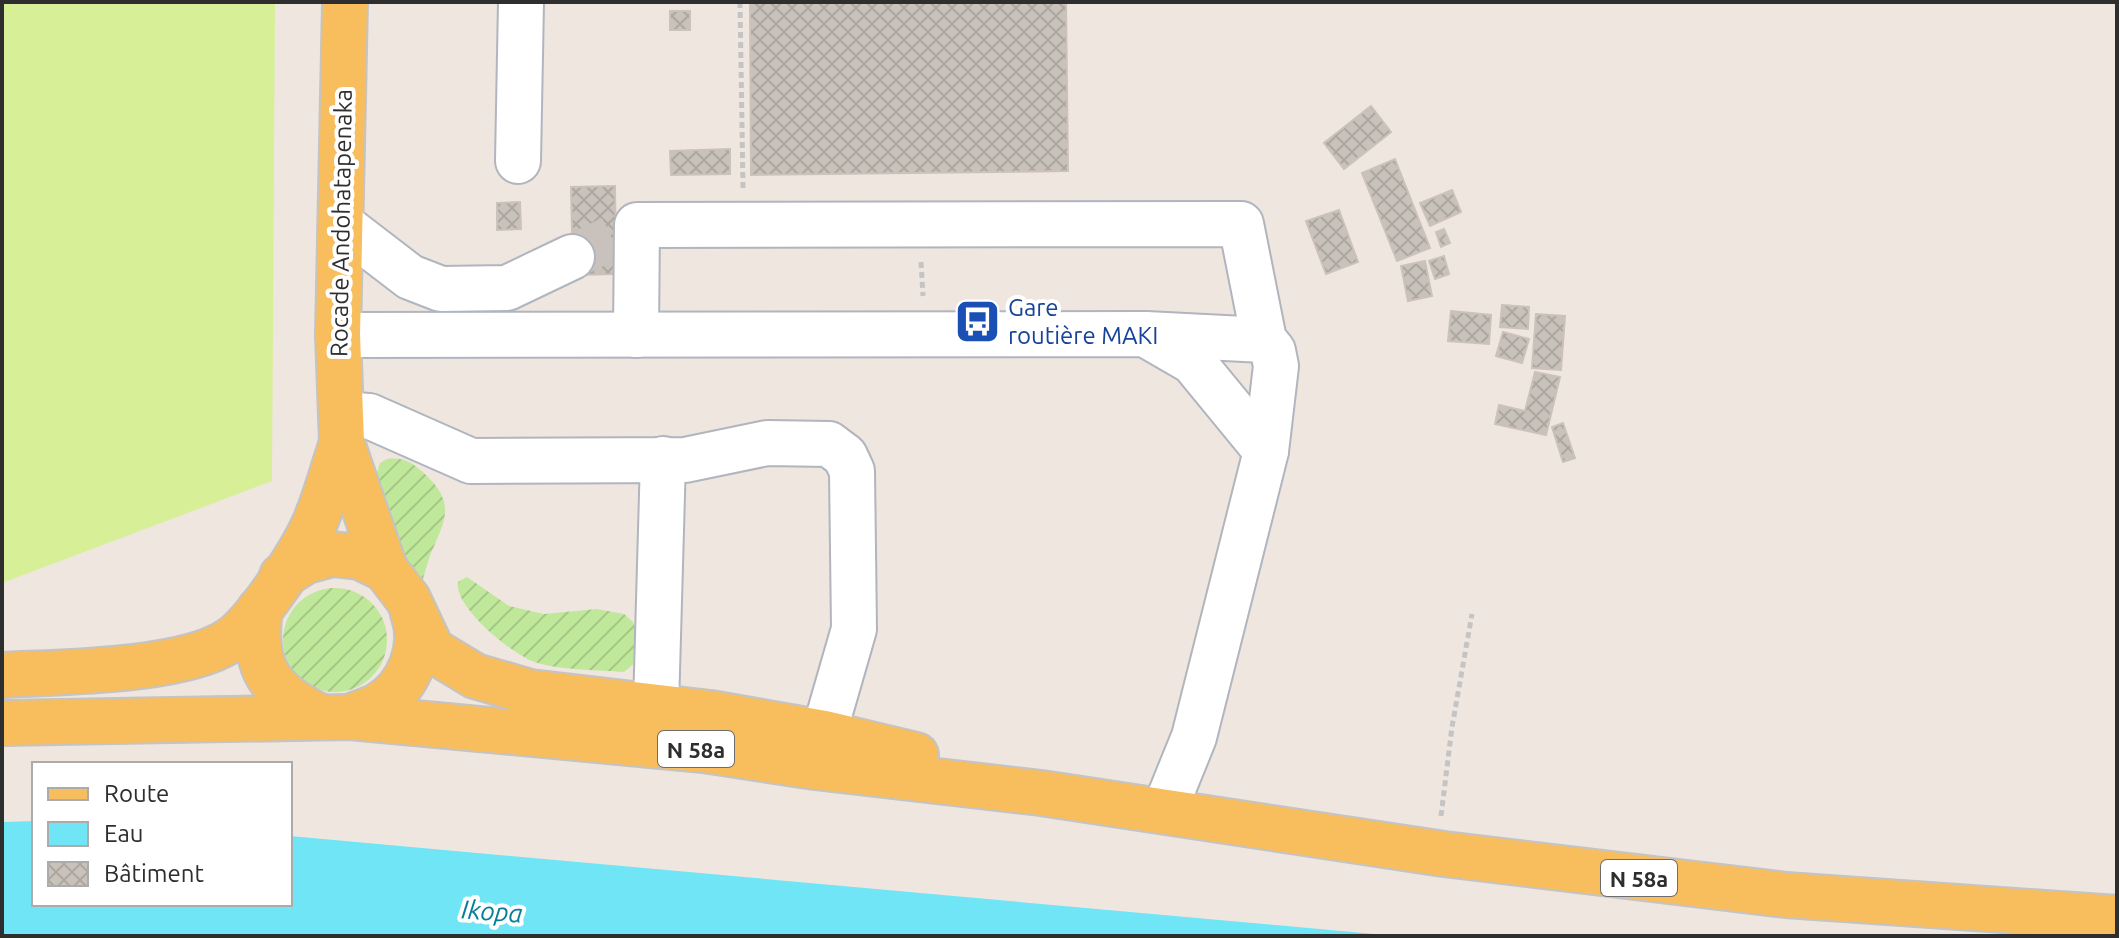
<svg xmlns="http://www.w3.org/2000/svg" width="2119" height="938" font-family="Ubuntu,sans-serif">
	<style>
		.garden { fill: url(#garden-furrows) }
		.pitch { fill: #d7ef96 }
		.water { fill: #6fe5f5 }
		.building { fill: url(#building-cross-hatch); stroke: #cbc2b9; stroke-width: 2 }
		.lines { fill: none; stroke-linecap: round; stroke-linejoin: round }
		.minor-tunnel { stroke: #c8c1bc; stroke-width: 44; stroke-dasharray: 44 22; stroke-linecap: butt }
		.minor-casing { stroke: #b0b5be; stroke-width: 48 }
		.major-casing { stroke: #c4c4c4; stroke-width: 48 }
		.path { stroke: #c4c4c4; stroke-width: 5; stroke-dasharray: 6 4; stroke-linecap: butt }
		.minor { stroke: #fff; stroke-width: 44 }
		.major { stroke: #f8bd5c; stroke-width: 44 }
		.labels { text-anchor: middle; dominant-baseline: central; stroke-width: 8; stroke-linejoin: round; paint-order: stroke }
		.shield { fill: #fff; stroke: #6d6d6d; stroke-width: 2 }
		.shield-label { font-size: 22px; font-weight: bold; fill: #2e2e2e }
		.street-label { font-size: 24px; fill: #2e2e2e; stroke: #fff }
		.transit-label { font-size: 24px; fill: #164399; stroke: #fff; text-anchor: start }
		.water-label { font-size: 26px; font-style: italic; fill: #087d99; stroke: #fff }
	</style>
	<defs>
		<pattern id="garden-furrows" width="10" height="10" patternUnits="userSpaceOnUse" patternTransform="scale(2)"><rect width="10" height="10" fill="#c0e89a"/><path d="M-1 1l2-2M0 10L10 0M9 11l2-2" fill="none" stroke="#a5c785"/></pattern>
		<pattern id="building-cross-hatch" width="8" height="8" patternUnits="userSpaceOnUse" patternTransform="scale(2)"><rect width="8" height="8" fill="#c8c2bb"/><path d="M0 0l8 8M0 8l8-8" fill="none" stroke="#aca7a1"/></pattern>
	</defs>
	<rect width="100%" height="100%" fill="#efe6e0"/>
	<g class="garden">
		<path d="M 387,459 C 404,457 413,463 426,475 C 456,504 445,520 431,553 C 426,566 423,581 418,595 L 374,482 L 380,463 Z"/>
		<path d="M 467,577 L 509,606 L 544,614 L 597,609 L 624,614 L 633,622 L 637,634 L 636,662 L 624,672 C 599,670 554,670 532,661 C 510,652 454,607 458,582 Z"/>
		<circle cx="335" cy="640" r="52"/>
	</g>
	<polygon class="pitch" points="2,2 275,2 272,481 2,583"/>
	<polygon class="water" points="34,821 34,904 290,904 290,836 1396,936 2,936 2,822"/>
	<g class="building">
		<polygon points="750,2 1066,2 1068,171 751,175"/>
		<rect x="670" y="11" width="20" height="19"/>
		<polygon points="1371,106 1391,132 1344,169 1324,143"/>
		<polygon points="730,149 730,174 671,175 670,151"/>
		<polygon points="1395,159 1430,248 1397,261 1362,173"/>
		<polygon points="615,186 616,274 573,275 571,187"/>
		<polygon points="1452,190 1461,212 1430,226 1420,203"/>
		<polygon points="520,202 521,229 497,230 497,203"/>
		<polygon points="1339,210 1358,262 1326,274 1306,221"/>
		<polygon points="1444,229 1450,243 1441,247 1436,232"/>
		<polygon points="1444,256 1449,274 1435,279 1429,261"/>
		<polygon points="1425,261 1432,296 1408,301 1401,266"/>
		<polygon points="1502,305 1529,307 1528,329 1500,327"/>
		<polygon points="1451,311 1491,315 1489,344 1448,341"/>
		<polygon points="1536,314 1565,316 1561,370 1532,368"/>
		<polygon points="1503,332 1529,339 1522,363 1496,356"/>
		<polygon points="1535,372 1560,377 1546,435 1495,424 1499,405 1525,411"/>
		<polygon points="1563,423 1575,458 1563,462 1552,427"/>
	</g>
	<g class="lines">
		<polyline class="minor-tunnel" points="572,257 615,236"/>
		<defs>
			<g id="minor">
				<polyline points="518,161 521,2"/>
				<polyline points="341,224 410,277 441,289 507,288 572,257"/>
				<polyline points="338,335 1146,334 1264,340"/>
				<polyline points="636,335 637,225 1241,224 1264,340 1273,351 1276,366 1266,451 1194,737 1164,811"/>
				<polyline points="1148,336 1193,362 1266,451"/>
				<polyline points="341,414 369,416 471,461 685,460 767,443 829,444 845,456 852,471 854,629 824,733"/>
				<polyline points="656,707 663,459"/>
			</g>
			<g id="major">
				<polyline points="345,2 338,335 342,443 385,569"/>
				<polyline points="282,576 306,561 332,554 360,557 385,569 408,599 432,650 475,676 530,692 710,713 824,733 916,755"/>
				<path d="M 260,609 C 252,665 268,692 319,716"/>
				<path d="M 2,675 C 60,672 181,672 229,641 C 255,624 298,558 312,529 C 325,502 332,471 342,443"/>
				<path d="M 350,717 C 359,713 370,710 379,705 C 410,686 425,646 413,613"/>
				<polyline points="2,723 350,717 704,750 815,767 1041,793 1444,854 1786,895 2117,918"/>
			</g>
		</defs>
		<use href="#minor" class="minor-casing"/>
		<use href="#major" class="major-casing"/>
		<g class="path">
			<polyline points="740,2 743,188"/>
			<polyline points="921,262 923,296"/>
			<polyline points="1441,816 1452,727 1472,614"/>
		</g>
		<use href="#minor" class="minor"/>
		<use href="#major" class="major"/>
	</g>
	<defs>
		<symbol id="bus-square" viewBox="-11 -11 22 22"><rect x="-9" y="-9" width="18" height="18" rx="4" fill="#1a4fb4" stroke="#fff"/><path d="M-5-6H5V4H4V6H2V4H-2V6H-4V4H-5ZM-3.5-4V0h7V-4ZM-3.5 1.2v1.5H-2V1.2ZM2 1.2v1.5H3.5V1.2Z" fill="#fff"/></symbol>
	</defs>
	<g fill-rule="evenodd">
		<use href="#bus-square" x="952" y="296" width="51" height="51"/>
	</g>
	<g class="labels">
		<g class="shield">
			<rect x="658" y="731" width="76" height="36" rx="6"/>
			<rect x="1601" y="860" width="76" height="36" rx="6"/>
		</g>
		<g class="shield-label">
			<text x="696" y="749">N 58a</text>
			<text x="1639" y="878">N 58a</text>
		</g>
		<g class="street-label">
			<text transform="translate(341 223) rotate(-89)">Rocade Andohatapenaka</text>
		</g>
		<g class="transit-label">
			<text x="1008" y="307">Gare<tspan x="1008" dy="28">routière MAKI</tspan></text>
		</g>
		<g class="water-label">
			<text transform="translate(492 911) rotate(4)">Ikopa</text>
		</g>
	</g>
	<rect width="2119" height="938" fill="none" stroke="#2e2e2e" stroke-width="8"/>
	<rect x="32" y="762" width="260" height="144" fill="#ffffff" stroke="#ababab" stroke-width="2"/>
	<rect x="48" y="788" width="40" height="12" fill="#f8bd5c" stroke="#ababab" stroke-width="2"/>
	<text x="104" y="802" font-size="24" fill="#2e2e2e">Route</text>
	<rect x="48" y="822" width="40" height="24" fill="#6fe5f5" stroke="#ababab" stroke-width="2"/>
	<text x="104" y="842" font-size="24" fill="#2e2e2e">Eau</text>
	<rect x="48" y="862" width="40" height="24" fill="url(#building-cross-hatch)" stroke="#ababab" stroke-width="2"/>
	<text x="104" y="882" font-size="24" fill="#2e2e2e">Bâtiment</text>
</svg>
